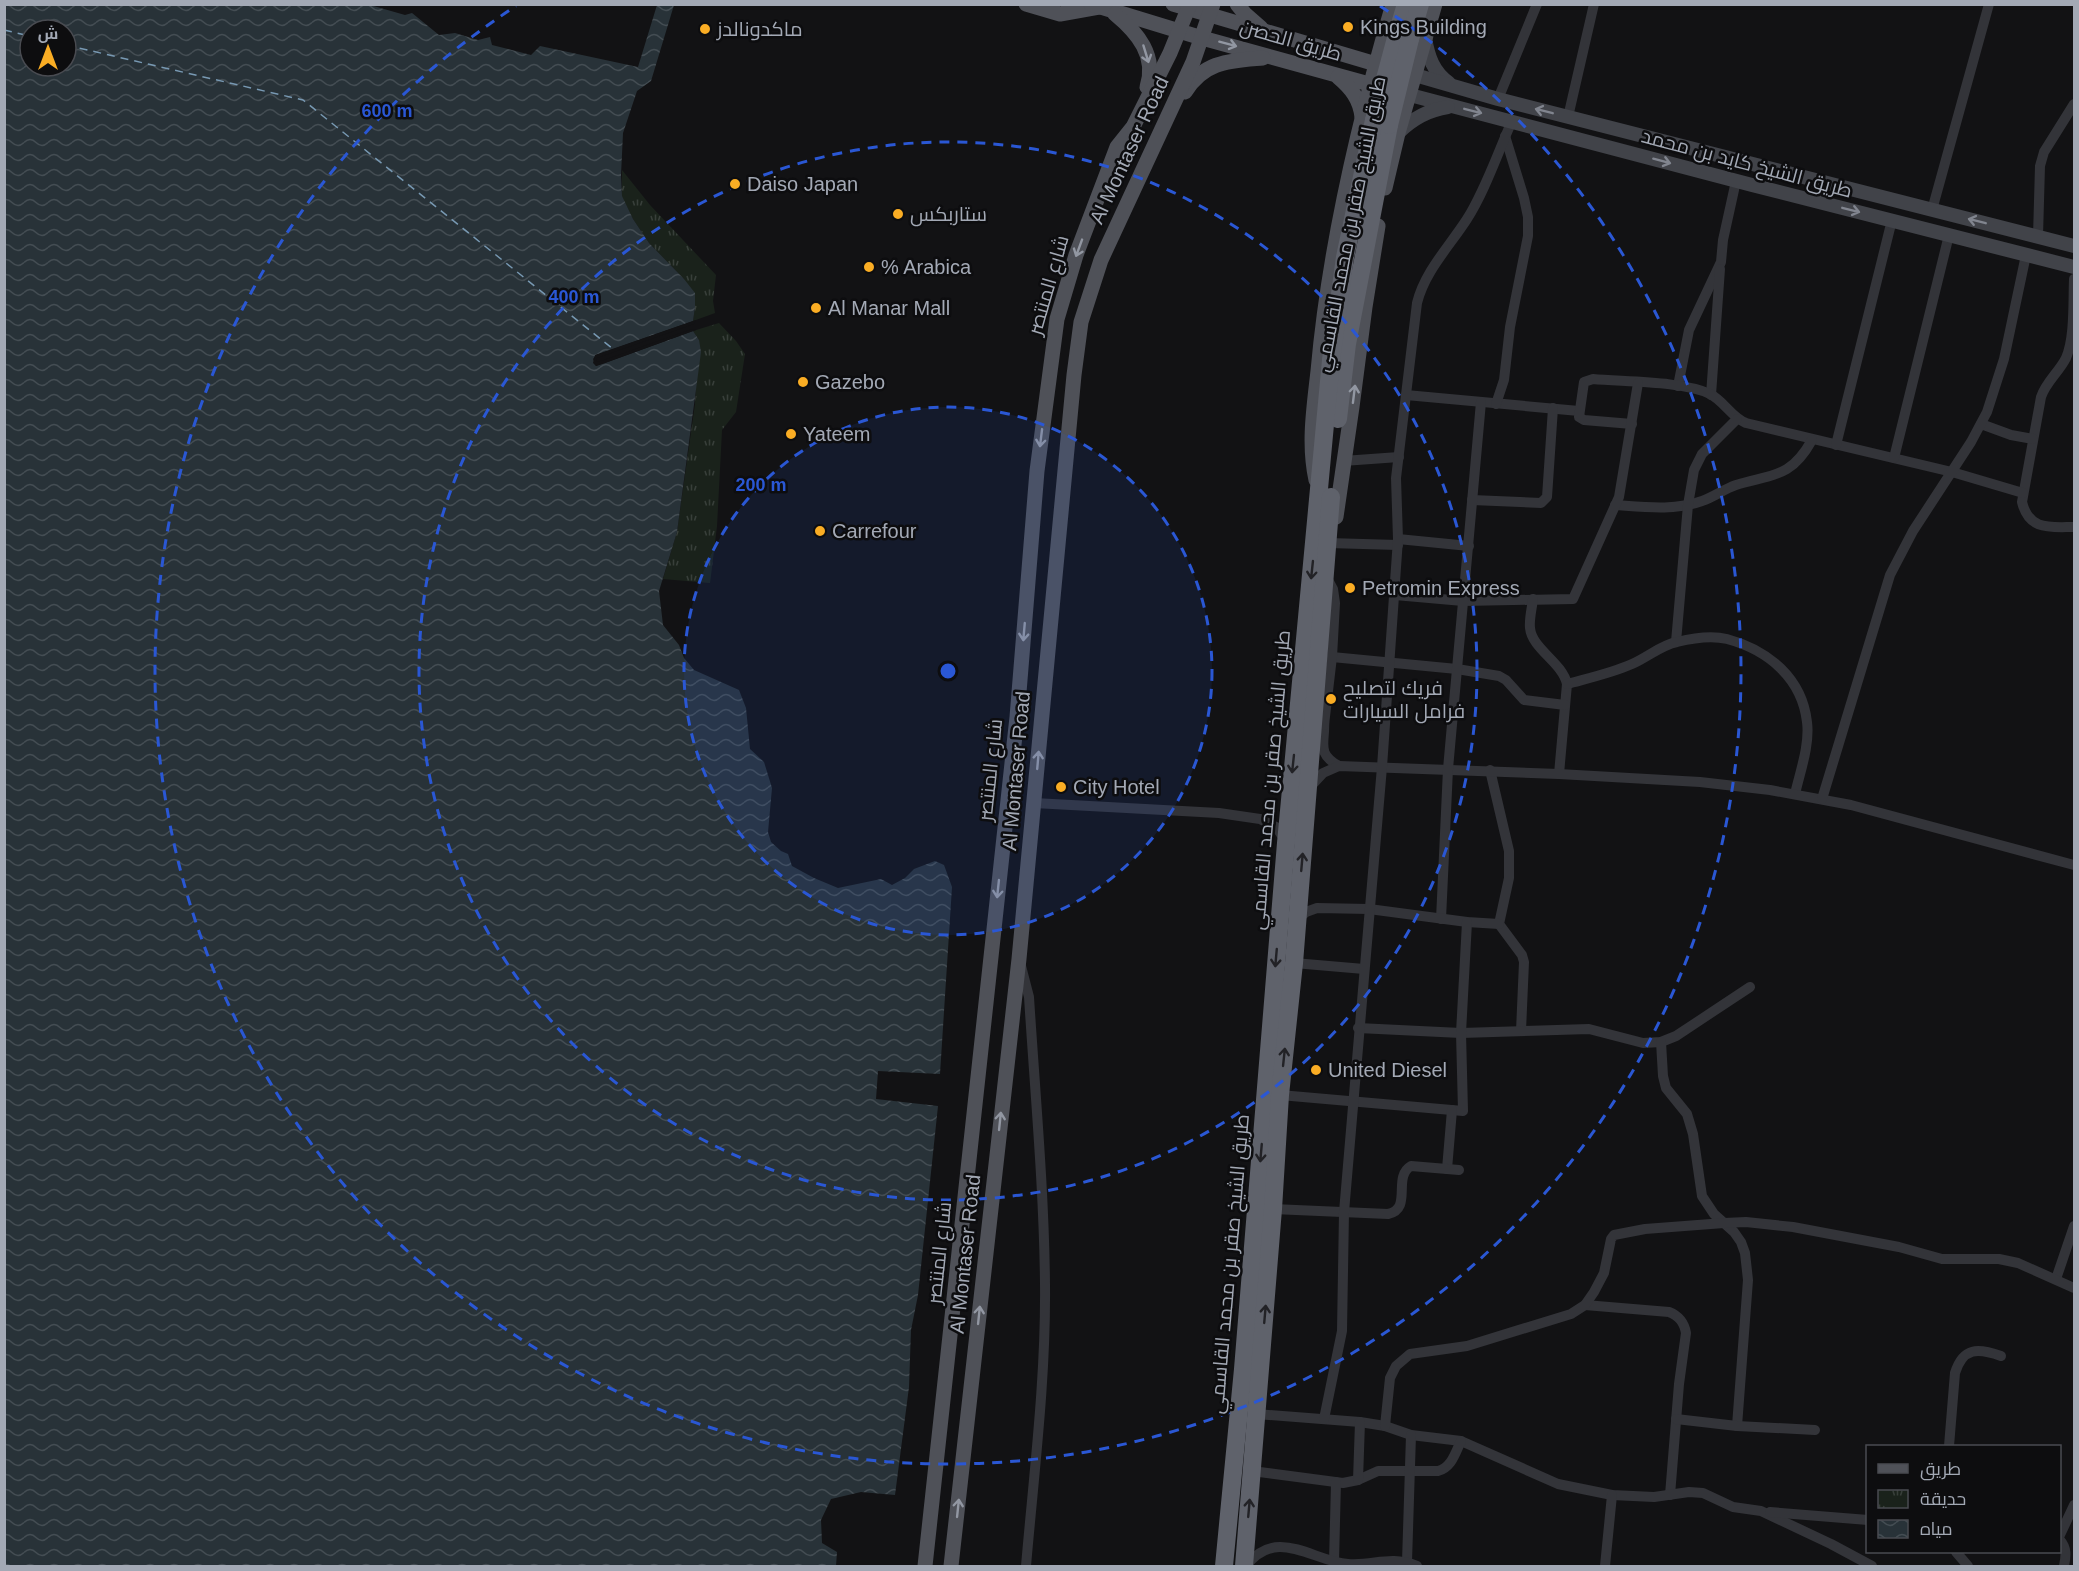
<svg xmlns="http://www.w3.org/2000/svg" width="2079" height="1571" font-family="Helvetica,Cairo,sans-serif">
	<style>
		.park { fill: url(#park-tufts) }
		.water { fill: url(#water-waves); fill-rule: evenodd }
		.pier { fill: #121214 }
		.lines { fill: none; stroke-linecap: round; stroke-linejoin: round }
		.ferry { stroke: #7899b3; stroke-width: 1.5; stroke-dasharray: 8 6; stroke-linecap: butt }
		.street { stroke: #333439; stroke-width: 10 }
		.secondary { stroke: #414349; stroke-width: 14 }
		.primary { stroke: #4f5158; stroke-width: 15 }
		.highway { stroke: #5f626b; stroke-width: 18 }
		.highway-bridge { stroke: #5f626b; stroke-width: 18 }
		.oneway { stroke: #9297a2 }
		.oneway2 { stroke: #81858f }
		.oneway3 { stroke: #222226 }
		.ring { fill: none; stroke: #2a57d4; stroke-width: 3; stroke-dasharray: 10 8 }
		.poi-dot { fill: #faad24; stroke: #0d0d0f; stroke-width: 2 }
		.labels { text-anchor: middle; dominant-baseline: central; stroke-width: 5; stroke-linejoin: round; paint-order: stroke }
		.poi-label { font-size: 20px; fill: #a3a9b5; stroke: #0d0d0f; text-anchor: start }
		.street-label { font-size: 20px; fill: #a3a9b5; stroke: #0d0d0f }
		.centre { fill: #2a57d4; stroke: #0d0d0f; stroke-width: 3 }
		.ring-label { font-size: 18px; text-anchor: middle; font-weight: bold; fill: #2a57d4; stroke: #0d0d0f; stroke-width: 5; stroke-linejoin: round; paint-order: stroke }
	</style>
	<defs>
		<pattern id="park-tufts" width="24" height="20" patternUnits="userSpaceOnUse" patternTransform="scale(1.5)"><rect width="24" height="20" fill="#1a221b"/><path d="M3 7l-1-3M5 7V3M7 7l1-3M15 17l-1-3M17 17v-4M19 17l1-3" fill="none" stroke="#383f3a"/></pattern>
		<pattern id="water-waves" width="16" height="10" patternUnits="userSpaceOnUse" patternTransform="scale(1.5)"><rect width="16" height="10" fill="#283238"/><path d="M0 5q4-4 8 0t8 0" fill="none" stroke="#444d53"/></pattern>
	</defs>
	<rect width="100%" height="100%" fill="#121214"/>
	<g class="park">
		<polygon points="622,170 650,205 716,275 713,301 715,313 693,321 695,307 684,279 649,243 633,219 622,197"/>
		<polygon points="719,323 736,341 745,354 736,412 722,430 717,526 710,583 663,579 677,532 695,404 699,340 693,331"/>
	</g>
	<path class="water" d="M 5,5 L 370,5 L 405,15 L 412,13 L 439,35 L 455,33 L 478,40 L 490,37 L 492,45 L 531,55 L 540,46 L 638,67 L 657,5 L 674,5 L 651,81 L 637,91 L 623,133 L 621,175 L 622,196 L 633,219 L 649,243 L 684,279 L 695,293 L 695,307 L 693,321 L 596,355 L 593,359 L 596,366 L 605,363 L 693,331 L 699,340 L 701,352 L 677,532 L 659,591 L 663,625 L 679,645 L 684,658 L 694,670 L 739,690 L 746,708 L 750,749 L 764,762 L 772,788 L 768,832 L 771,842 L 781,851 L 788,854 L 792,866 L 814,878 L 838,888 L 881,879 L 892,885 L 905,878 L 914,869 L 935,861 L 944,865 L 952,887 L 940,1074 L 878,1071 L 876,1099 L 938,1106 L 918,1295 L 911,1330 L 909,1387 L 895,1495 L 861,1492 L 831,1499 L 821,1520 L 822,1543 L 837,1552 L 836,1566 L 5,1566 ZM 30,30 L 66,30 L 66,66 L 30,66 Z"/>
	<polygon class="pier" points="696,320 694,324 597,358 596,362 604,360 692,329 696,330 605,363 596,366 593,363 595,355"/>
	<g class="lines">
		<g class="ferry">
			<polyline points="4,30 30,36"/>
			<polyline points="66,45 303,100 613,349"/>
		</g>
		<g class="street">
			<polyline points="1498,99 1537,4"/>
			<polyline points="1568,117 1594,4"/>
			<polyline points="1932,210 1989,4"/>
			<polyline points="2038,236 2040,166 2044,152 2074,104"/>
			<path d="M 2074,279 C 2073,302 2075,337 2066,358 C 2059,372 2046,382 2041,397 L 2022,502 C 2029,531 2050,527 2074,527"/>
			<polyline points="1678,386 1689,330 1721,262 1723,240 1736,181"/>
			<polyline points="1406,395 1579,411"/>
			<polyline points="1711,395 1720,269"/>
			<polyline points="1496,404 1504,380 1510,327 1528,236 1528,217 1524,198 1505,136"/>
			<path d="M 1632,424 L 1584,420 L 1579,417 L 1584,382 L 1593,379 C 1624,382 1683,381 1710,394 C 1724,401 1731,417 1746,423 L 1952,472 L 2023,493"/>
			<polyline points="1981,424 2011,435 2033,439"/>
			<polyline points="1836,445 1892,220"/>
			<polyline points="1894,458 1949,235"/>
			<polyline points="1343,461 1399,457"/>
			<polyline points="1472,500 1541,503 1547,497 1553,408"/>
			<path d="M 1615,505 C 1644,507 1675,511 1702,501 C 1714,497 1724,489 1736,485 C 1773,474 1791,478 1812,440"/>
			<polyline points="1398,539 1469,546"/>
			<polyline points="1328,543 1398,545"/>
			<polyline points="1395,595 1463,601 1573,599 1619,497 1638,383"/>
			<path d="M 1533,599 C 1532,608 1529,619 1530,628 C 1532,649 1562,662 1567,684 L 1559,774"/>
			<polyline points="1676,642 1688,505 1694,470 1702,454 1737,419"/>
			<polyline points="1332,657 1457,669 1499,676 1506,680 1524,700 1565,705"/>
			<path d="M 1567,684 C 1589,678 1612,673 1632,664 C 1648,657 1661,645 1677,642 C 1693,638 1711,635 1727,639 C 1768,650 1802,678 1807,722 C 1810,745 1800,772 1795,794"/>
			<path d="M 1324,720 C 1326,742 1315,753 1339,766"/>
			<polyline points="1324,725 1332,657 1335,603 1333,589 1326,576"/>
			<polyline points="1490,770 1509,851 1509,878 1499,924 1522,955 1524,962 1521,1031"/>
			<polyline points="1310,787 1323,773 1339,766 1559,774 1700,782 1770,790 1851,805 2074,865"/>
			<polyline points="1822,799 1890,575 1913,531 1971,442 1987,412 2004,359 2026,255"/>
			<polyline points="1034,803 1219,813 1260,819 1276,827 1285,840"/>
			<polyline points="1441,919 1448,769 1481,402"/>
			<polyline points="1297,920 1306,912 1317,908 1369,909 1467,922 1499,924"/>
			<polyline points="1294,963 1364,969"/>
			<path d="M 1021,966 L 1029,997 C 1035,1092 1044,1188 1045,1284 C 1046,1378 1034,1473 1026,1566"/>
			<polyline points="1358,1028 1461,1033 1589,1029 1643,1043 1661,1042 1676,1036 1750,987"/>
			<polyline points="1661,1042 1663,1076 1666,1088 1687,1114 1693,1134 1702,1196 1714,1214 1734,1232 1741,1242 1745,1253 1748,1280 1737,1426"/>
			<polyline points="1280,1095 1463,1111 1461,1033 1467,922"/>
			<polyline points="1447,1169 1452,1110"/>
			<path d="M 1273,1209 L 1388,1214 C 1413,1209 1392,1177 1411,1166 L 1459,1170"/>
			<polyline points="2056,1279 2074,1226"/>
			<path d="M 1585,1305 L 1669,1312 C 1679,1316 1684,1322 1686,1333 L 1679,1384 L 1670,1495"/>
			<polyline points="1256,1414 1360,1422 1385,1426 1411,1435 1461,1441 1558,1484 1612,1495 1654,1497 1689,1492 1703,1493 1733,1507 1761,1511 1831,1544 1872,1566"/>
			<path d="M 1324,1419 L 1342,1331 L 1344,1212 L 1382,767 L 1398,539 L 1396,478 L 1417,303 C 1425,271 1449,247 1467,219 C 1485,191 1498,152 1512,121"/>
			<polyline points="1676,1419 1737,1426 1815,1430"/>
			<polyline points="1385,1426 1390,1378 1396,1366 1410,1354 1467,1346 1571,1314 1585,1305 1594,1292 1604,1273 1611,1239 1614,1235 1645,1229 1724,1223 1746,1222 1793,1227 1899,1247 1942,1259 1999,1259 2018,1263 2074,1288"/>
			<path d="M 1949,1446 L 1955,1373 C 1963,1347 1978,1348 2001,1356"/>
			<path d="M 1252,1471 L 1343,1483 L 1358,1480 L 1378,1471 L 1438,1471 C 1452,1467 1455,1453 1461,1441"/>
			<polyline points="1358,1480 1360,1422"/>
			<polyline points="1770,1512 1868,1520"/>
			<polyline points="2060,1535 2074,1505"/>
			<path d="M 2060,1540 C 2067,1548 2066,1556 2064,1566"/>
			<polyline points="1956,1552 1968,1566"/>
			<polyline points="1334,1562 1336,1482"/>
			<polyline points="1407,1562 1411,1435"/>
			<path d="M 1246,1566 C 1277,1526 1312,1561 1348,1564 C 1375,1566 1389,1555 1417,1566"/>
			<polyline points="1605,1566 1612,1495"/>
		</g>
		<g class="secondary">
			<path d="M 1425,38 C 1428,56 1433,72 1449,83"/>
			<polyline points="1415,75 1498,99 2074,246"/>
			<polyline points="1410,95 1752,185 2074,267"/>
			<path d="M 1398,133 C 1412,119 1427,110 1448,107"/>
		</g>
		<g class="primary">
			<polyline points="1026,4 1060,14 1099,7"/>
			<polyline points="1091,4 1202,38 1380,87"/>
			<polyline points="1173,4 1386,67"/>
			<polyline points="1237,4 1245,14 1261,28"/>
			<path d="M 1115,14 C 1138,33 1157,56 1147,87"/>
			<path d="M 1338,77 C 1351,88 1360,99 1362,117"/>
			<path d="M 1185,92 C 1204,61 1229,61 1263,58"/>
			<polyline points="1385,188 1398,133 1435,4"/>
			<path d="M 1316,480 C 1308,444 1314,407 1318,371 C 1329,248 1358,123 1393,4"/>
			<polyline points="1336,517 1352,407 1365,307 1378,226"/>
			<polyline points="925,1566 1017,717 1037,471 1057,319 1076,255 1117,147 1133,127 1170,53 1190,4"/>
			<polyline points="951,1566 1019,959 1074,375 1081,322 1101,260 1193,62 1213,4"/>
		</g>
		<g class="highway">
			<polyline points="1397,34 1406,4"/>
			<polyline points="1410,39 1420,4"/>
			<polyline points="1338,419 1347,344 1389,125"/>
			<polyline points="1224,1566 1243,1369 1286,843 1331,360 1345,257 1374,120"/>
			<polyline points="1244,1566 1273,1209 1280,1095 1294,963 1331,497"/>
		</g>
		<g class="highway-bridge">
			<polyline points="1374,120 1397,34"/>
			<polyline points="1389,125 1410,39"/>
		</g>
	</g>
	<defs><path id="oneway-shaft" d="M-6 0H5M1.5-3L5.5 0L1.5 3" fill="none" stroke-width="1.6" stroke-linecap="round" stroke-linejoin="round" transform="scale(1.5)"/></defs>
	<g class="oneway">
		<use href="#oneway-shaft" transform="translate(1228 44) rotate(15)"/>
		<use href="#oneway-shaft" transform="translate(1146 54) rotate(73)"/>
		<use href="#oneway-shaft" transform="translate(1079 248) rotate(110)"/>
		<use href="#oneway-shaft" transform="translate(1354 394) rotate(-83)"/>
		<use href="#oneway-shaft" transform="translate(1041 438) rotate(97)"/>
		<use href="#oneway-shaft" transform="translate(1024 632) rotate(95)"/>
		<use href="#oneway-shaft" transform="translate(1038 760) rotate(-85)"/>
		<use href="#oneway-shaft" transform="translate(998 889) rotate(96)"/>
		<use href="#oneway-shaft" transform="translate(1000 1121) rotate(-84)"/>
		<use href="#oneway-shaft" transform="translate(979 1315) rotate(-84)"/>
		<use href="#oneway-shaft" transform="translate(958 1508) rotate(-84)"/>
	</g>
	<g class="oneway2">
		<use href="#oneway-shaft" transform="translate(1473 111) rotate(14)"/>
		<use href="#oneway-shaft" transform="translate(1544 111) rotate(-166)"/>
		<use href="#oneway-shaft" transform="translate(1662 161) rotate(15)"/>
		<use href="#oneway-shaft" transform="translate(1851 210) rotate(14)"/>
		<use href="#oneway-shaft" transform="translate(1977 221) rotate(-166)"/>
	</g>
	<g class="oneway3">
		<use href="#oneway-shaft" transform="translate(1312 570) rotate(96)"/>
		<use href="#oneway-shaft" transform="translate(1293 764) rotate(96)"/>
		<use href="#oneway-shaft" transform="translate(1302 862) rotate(-85)"/>
		<use href="#oneway-shaft" transform="translate(1276 958) rotate(95)"/>
		<use href="#oneway-shaft" transform="translate(1284 1057) rotate(-84)"/>
		<use href="#oneway-shaft" transform="translate(1261 1153) rotate(95)"/>
		<use href="#oneway-shaft" transform="translate(1265 1314) rotate(-85)"/>
		<use href="#oneway-shaft" transform="translate(1249 1508) rotate(-85)"/>
	</g>
	<circle cx="948" cy="671" r="264" fill="#2a57d4" fill-opacity=".12"/>
	<g class="ring">
		<circle cx="948" cy="671" r="264"/>
		<circle cx="948" cy="671" r="529"/>
		<path d="M1380 6A793 793 0 1 1 516 6"/>
	</g>
	<g class="poi-dot">
		<circle cx="1348" cy="27" r="6"/>
		<circle cx="705" cy="29" r="6"/>
		<circle cx="735" cy="184" r="6"/>
		<circle cx="898" cy="214" r="6"/>
		<circle cx="869" cy="267" r="6"/>
		<circle cx="816" cy="308" r="6"/>
		<circle cx="803" cy="382" r="6"/>
		<circle cx="791" cy="434" r="6"/>
		<circle cx="820" cy="531" r="6"/>
		<circle cx="1350" cy="588" r="6"/>
		<circle cx="1331" cy="699" r="6"/>
		<circle cx="1061" cy="787" r="6"/>
		<circle cx="1316" cy="1070" r="6"/>
	</g>
	<g class="labels">
		<g class="poi-label">
			<text x="1360" y="27">Kings Building</text>
			<text x="717" y="29">ماكدونالدز</text>
			<text x="747" y="184">Daiso Japan</text>
			<text x="910" y="214">ستاربكس</text>
			<text x="881" y="267">% Arabica</text>
			<text x="828" y="308">Al Manar Mall</text>
			<text x="815" y="382">Gazebo</text>
			<text x="803" y="434">Yateem</text>
			<text x="832" y="531">Carrefour</text>
			<text x="1362" y="588">Petromin Express</text>
			<text x="1343" y="688">فريك لتصليح<tspan x="1343" dy="23">فرامل السيارات</tspan></text>
			<text x="1073" y="787">City Hotel</text>
			<text x="1328" y="1070">United Diesel</text>
		</g>
		<g class="street-label">
			<text transform="translate(1291 40) rotate(16)">طريق الحصن</text>
			<text transform="translate(1129 150) rotate(-65)">Al Montaser Road</text>
			<text transform="translate(1747 163) rotate(15)">طريق الشيخ كايد بن محمد</text>
			<text transform="translate(1350 224) rotate(-79)">طريق الشيخ صقر بن محمد القاسمي</text>
			<text transform="translate(1048 285) rotate(-74)">شارع المنتصر</text>
			<text transform="translate(990 770) rotate(-84)">شارع المنتصر</text>
			<text transform="translate(1016 771) rotate(-85)">Al Montaser Road</text>
			<text transform="translate(1270 780) rotate(-85)">طريق الشيخ صقر بن محمد القاسمي</text>
			<text transform="translate(939 1253) rotate(-84)">شارع المنتصر</text>
			<text transform="translate(965 1254) rotate(-84)">Al Montaser Road</text>
			<text transform="translate(1229 1264) rotate(-85)">طريق الشيخ صقر بن محمد القاسمي</text>
		</g>
	</g>
	<circle cx="948" cy="671" r="9" class="centre"/>
	<g class="ring-label">
		<text x="387" y="117">600 m</text>
		<text x="574" y="303">400 m</text>
		<text x="761" y="491">200 m</text>
	</g>
	<rect width="2079" height="1571" fill="none" stroke="#a3a9b5" stroke-width="12"/>
	<rect x="1866" y="1445" width="195" height="108" fill="#0d0d0f" stroke="#494b51" stroke-width="1.5"/>
	<rect x="1878" y="1464" width="30" height="9" fill="#4f5158" stroke="#494b51" stroke-width="1.5"/>
	<text x="1920" y="1475" font-size="18" fill="#a3a9b5">طريق</text>
	<rect x="1878" y="1490" width="30" height="18" fill="url(#park-tufts)" stroke="#494b51" stroke-width="1.5"/>
	<text x="1920" y="1505" font-size="18" fill="#a3a9b5">حديقة</text>
	<rect x="1878" y="1520" width="30" height="18" fill="url(#water-waves)" stroke="#494b51" stroke-width="1.5"/>
	<text x="1920" y="1535" font-size="18" fill="#a3a9b5">مياه</text>
	<g transform="translate(48 48)"><circle r="28" fill="#0d0d0f" stroke="#494b51" stroke-width="1.5"/>
	<path d="M0-4.5L10 22L0 15L-10 22Z" fill="#faad24"/>
	<text y="-9" font-size="16" font-weight="bold" text-anchor="middle" fill="#a3a9b5">ش</text>
	</g>
</svg>
